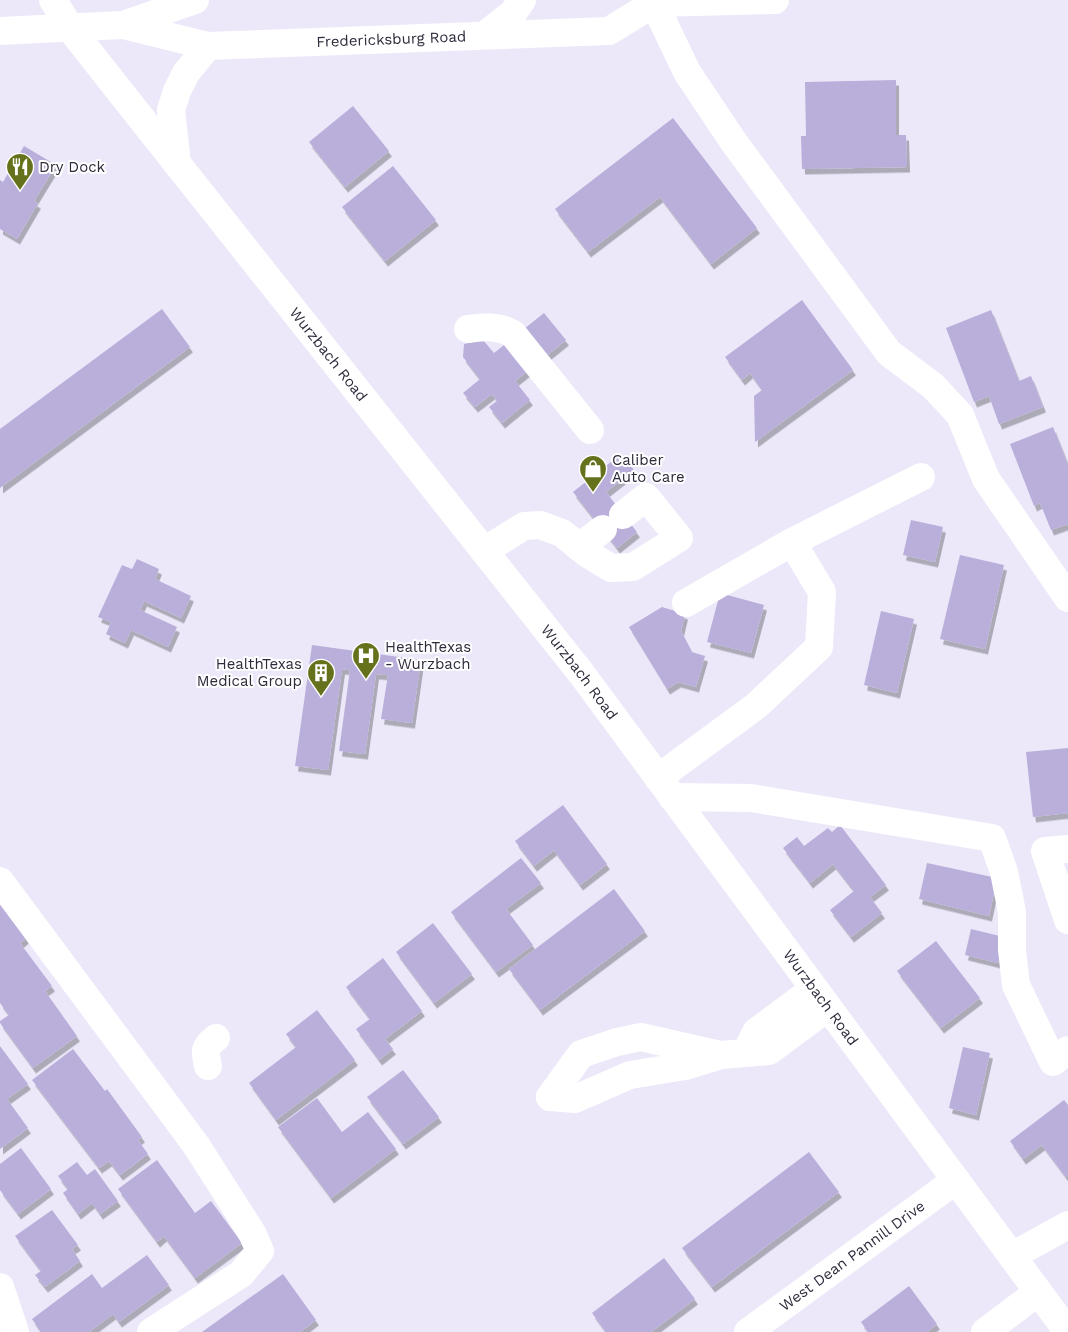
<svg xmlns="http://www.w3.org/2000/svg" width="1068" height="1332" font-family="'Work Sans',sans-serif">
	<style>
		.building { fill: #baafda; filter: url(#shadow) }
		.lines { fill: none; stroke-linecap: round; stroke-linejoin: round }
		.minor { stroke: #fff; stroke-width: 28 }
		.major { stroke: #fff; stroke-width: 28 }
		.labels { text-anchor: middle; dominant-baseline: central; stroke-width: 4; stroke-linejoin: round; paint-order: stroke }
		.street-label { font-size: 15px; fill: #2f2a3b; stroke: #fff }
		.poi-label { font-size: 15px; fill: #2f2a3b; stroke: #fff; text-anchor: start }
	</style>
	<defs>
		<filter id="shadow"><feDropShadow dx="3" dy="5.5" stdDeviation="0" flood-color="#0004"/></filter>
	</defs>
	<rect width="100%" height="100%" fill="#ece8fa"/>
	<g class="building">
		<polygon points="896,80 896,135 906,135 907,167 802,169 801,136 806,136 805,82"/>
		<polygon points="353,106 389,151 345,187 309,142"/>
		<polygon points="673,118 757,228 711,264 660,197 588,252 555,209"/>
		<polygon points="24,146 56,165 34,201 38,203 17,239 0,229 0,180 3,182"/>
		<polygon points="393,166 436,220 385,261 342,207"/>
		<polygon points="802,300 853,370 755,442 754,396 762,390 750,373 742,380 725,357"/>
		<polygon points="162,309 190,347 0,488 0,429"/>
		<polygon points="991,310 1019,381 1031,376 1043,407 999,424 989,396 974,402 946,328"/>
		<polygon points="544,313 566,340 515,381 530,400 502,423 489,407 497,401 492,394 475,407 463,393 480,379 463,357 464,344 483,340 494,353"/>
		<polygon points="1053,427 1068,465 1068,524 1051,530 1040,503 1034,506 1010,444"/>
		<polygon points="621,454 634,470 606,492 637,532 617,548 573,492"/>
		<polygon points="911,520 943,527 935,562 903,555"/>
		<polygon points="960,555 1004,565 985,649 940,639"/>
		<polygon points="137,559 159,569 155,579 191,596 181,618 144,601 140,610 177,627 168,647 131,630 125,643 106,634 111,622 98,617 122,565 132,569"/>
		<polygon points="720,593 764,605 751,653 707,642"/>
		<polygon points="662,607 685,614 681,631 692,652 705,656 696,687 678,682 667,689 629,627"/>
		<polygon points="881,611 914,619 897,693 864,685"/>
		<polygon points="312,645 421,660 412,723 381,719 388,675 376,674 365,754 339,751 350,670 342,669 328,770 295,766"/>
		<polygon points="1068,748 1068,813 1033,817 1026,752"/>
		<polygon points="563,805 607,864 580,885 554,850 534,866 515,841"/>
		<polygon points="840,825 886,885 870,897 882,913 851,937 830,910 854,891 833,864 810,883 783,848 797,837 804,846 828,828 832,832"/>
		<polygon points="521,858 541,883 506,909 533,945 496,972 451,912"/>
		<polygon points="927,863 997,878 989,916 919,899"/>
		<polygon points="614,889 645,931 540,1010 509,969"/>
		<polygon points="0,903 26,938 20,943 52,986 45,991 77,1036 33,1068 0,1023 0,1021 9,1015 0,1003"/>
		<polygon points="433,923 472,974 434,1003 396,952"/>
		<polygon points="971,929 1004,937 998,963 965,955"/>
		<polygon points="936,941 980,998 941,1028 897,971"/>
		<polygon points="383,958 422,1011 385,1039 393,1049 379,1060 356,1029 370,1019 346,987"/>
		<polygon points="317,1010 355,1060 276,1120 249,1083 296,1047 286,1034"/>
		<polygon points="0,1046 28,1084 7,1099 28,1128 0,1149"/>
		<polygon points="963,1047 990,1053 976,1115 949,1108"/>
		<polygon points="73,1049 105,1091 107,1089 142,1137 138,1140 148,1154 120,1175 109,1161 99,1168 32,1080"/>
		<polygon points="403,1070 439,1117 403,1144 367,1097"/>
		<polygon points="317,1098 342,1132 368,1112 396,1149 331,1198 278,1127"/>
		<polygon points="1064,1100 1068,1105 1068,1176 1066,1177 1042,1145 1023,1159 1010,1141"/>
		<polygon points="21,1148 51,1189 18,1214 0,1190 0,1164"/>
		<polygon points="809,1152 839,1192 712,1287 682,1248"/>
		<polygon points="157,1160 195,1213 211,1201 242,1243 195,1278 164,1236 157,1242 118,1189"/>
		<polygon points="77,1162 87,1175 95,1169 118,1201 100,1214 92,1203 78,1214 63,1193 68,1189 58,1176"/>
		<polygon points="52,1210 78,1245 72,1249 80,1261 45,1287 35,1275 41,1271 15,1236"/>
		<polygon points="147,1255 169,1285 119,1322 113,1314 89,1332 41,1332 32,1319 92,1274 102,1288"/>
		<polygon points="664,1258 695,1299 651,1332 606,1332 592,1313"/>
		<polygon points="283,1274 316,1320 300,1332 202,1332"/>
		<polygon points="909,1286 937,1324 927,1332 868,1332 861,1322"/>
	</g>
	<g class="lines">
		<g class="minor">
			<polyline points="654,3 687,72 733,141 889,353 933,386 960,415 986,479 1068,598"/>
			<path d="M 468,329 C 484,327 498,325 513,334 L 590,430"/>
			<polyline points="579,547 603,529"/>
			<polyline points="484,551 524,526 540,525 562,533 588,554 611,568 633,567 679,538 646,497 623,515"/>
			<polyline points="686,603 792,542"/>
			<polyline points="658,778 756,706 819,647 822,592 792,542 921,477"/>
			<polyline points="672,797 751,798 992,838 1004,872 1012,912 1012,950 1016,985 1053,1062 1068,1050"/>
			<polyline points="1068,849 1045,851 1068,920"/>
			<polyline points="0,881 196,1145 252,1233 260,1251 241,1274 151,1332"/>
			<polyline points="746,1053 756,1032 814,989"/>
			<path d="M 208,1066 C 205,1051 203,1048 216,1038"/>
			<polyline points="550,1097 575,1099 630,1075 685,1066 721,1055 769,1051 827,1008"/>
			<polyline points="550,1097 581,1054 617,1042 641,1037 720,1055"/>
			<polyline points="1012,1256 1068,1225"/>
			<polyline points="0,1287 15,1332"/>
			<path id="s1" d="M 748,1332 L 956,1180"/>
			<polyline points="985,1332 1038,1292"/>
		</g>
		<g class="major">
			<path id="s2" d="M 53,0 L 70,28 L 114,84 L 581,673 L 1068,1332"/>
			<polyline points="648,0 654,3 775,0"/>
			<path id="s3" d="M 123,25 L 208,46 L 609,31 L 654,3"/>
			<polyline points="0,31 123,25 195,0"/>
			<polyline points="485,35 513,13 522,0"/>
			<polyline points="177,164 171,110 177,91 186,73 208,46"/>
		</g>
	</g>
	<defs>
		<symbol id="restaurant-pin" viewBox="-11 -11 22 30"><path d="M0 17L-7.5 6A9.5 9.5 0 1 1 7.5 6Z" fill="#65711b" stroke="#fff"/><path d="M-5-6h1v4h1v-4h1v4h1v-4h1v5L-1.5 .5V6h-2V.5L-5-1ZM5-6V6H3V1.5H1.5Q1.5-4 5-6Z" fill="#fff"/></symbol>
		<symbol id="shop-pin" viewBox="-11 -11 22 30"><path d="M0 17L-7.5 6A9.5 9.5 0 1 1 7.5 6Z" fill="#65711b" stroke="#fff"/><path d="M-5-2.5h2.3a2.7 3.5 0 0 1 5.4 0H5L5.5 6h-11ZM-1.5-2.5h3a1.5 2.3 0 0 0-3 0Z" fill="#fff"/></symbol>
		<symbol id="hospital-pin" viewBox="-11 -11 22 30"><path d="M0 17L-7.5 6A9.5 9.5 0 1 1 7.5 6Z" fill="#65711b" stroke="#fff"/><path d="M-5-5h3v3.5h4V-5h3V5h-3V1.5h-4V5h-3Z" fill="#fff"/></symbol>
		<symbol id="building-pin" viewBox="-11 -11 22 30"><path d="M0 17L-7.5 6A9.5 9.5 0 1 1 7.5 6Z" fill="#65711b" stroke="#fff"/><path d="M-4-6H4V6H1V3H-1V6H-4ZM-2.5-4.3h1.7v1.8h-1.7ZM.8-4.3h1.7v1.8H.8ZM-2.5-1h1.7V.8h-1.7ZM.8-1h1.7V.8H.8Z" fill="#fff"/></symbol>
	</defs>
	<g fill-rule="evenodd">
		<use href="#restaurant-pin" x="4" y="151" width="32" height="43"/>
		<use href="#shop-pin" x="577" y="453" width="32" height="43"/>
		<use href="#hospital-pin" x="350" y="640" width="32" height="43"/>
		<use href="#building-pin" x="305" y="657" width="32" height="43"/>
	</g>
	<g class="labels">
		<g class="street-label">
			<text stroke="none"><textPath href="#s3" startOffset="271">Fredericksburg Road</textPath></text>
			<text stroke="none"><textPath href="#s2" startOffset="449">Wurzbach Road</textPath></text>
			<text stroke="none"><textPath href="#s2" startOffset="854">Wurzbach Road</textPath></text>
			<text stroke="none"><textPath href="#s2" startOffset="1259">Wurzbach Road</textPath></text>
			<text stroke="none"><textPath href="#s1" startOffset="129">West Dean Pannill Drive</textPath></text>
		</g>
		<g class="poi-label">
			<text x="39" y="167">Dry Dock</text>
			<text x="612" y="460">Caliber<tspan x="612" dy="17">Auto Care</tspan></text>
			<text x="385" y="647">HealthTexas<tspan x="385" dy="17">- Wurzbach</tspan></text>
			<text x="302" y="664" text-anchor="end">HealthTexas<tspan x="302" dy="17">Medical Group</tspan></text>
		</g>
	</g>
</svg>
